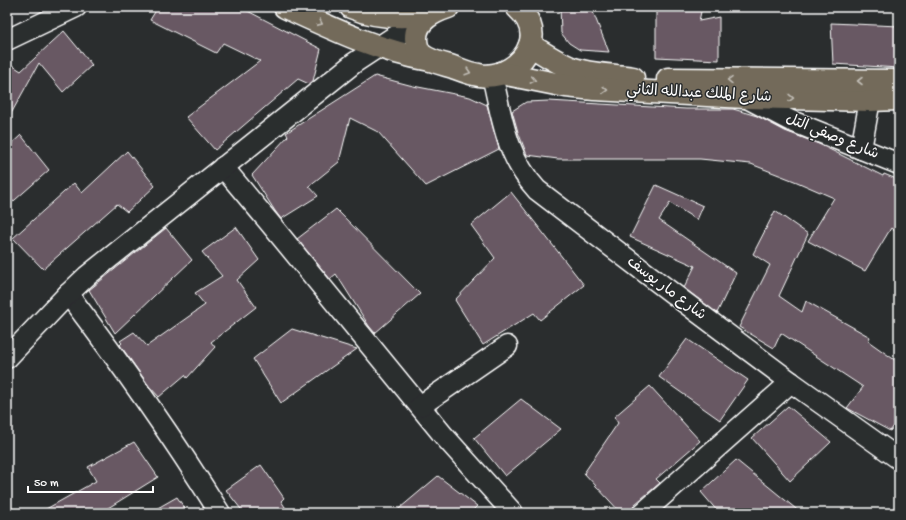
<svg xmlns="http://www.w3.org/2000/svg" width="906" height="520" font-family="'Gochi Hand','Playpen Sans Arabic',sans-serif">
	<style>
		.building { fill: #685863; stroke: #fff }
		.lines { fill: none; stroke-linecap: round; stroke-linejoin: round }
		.minor-casing { stroke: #fff; stroke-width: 23 }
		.major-casing { stroke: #fff; stroke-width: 25 }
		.minor { stroke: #2a2d2e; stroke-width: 20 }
		.major { stroke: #736b5a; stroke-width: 22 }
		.oneway { stroke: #c0bcb5 }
		.labels { text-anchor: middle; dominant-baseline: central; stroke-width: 3; stroke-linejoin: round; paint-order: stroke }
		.street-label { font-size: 15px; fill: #fff; stroke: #2a2d2e }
	</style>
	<rect width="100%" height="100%" fill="#2a2d2e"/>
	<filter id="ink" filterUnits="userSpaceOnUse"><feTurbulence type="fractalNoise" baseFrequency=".025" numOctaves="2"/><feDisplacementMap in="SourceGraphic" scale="8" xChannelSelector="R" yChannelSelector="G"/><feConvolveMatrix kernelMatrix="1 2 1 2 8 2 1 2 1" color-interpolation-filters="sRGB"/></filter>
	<g filter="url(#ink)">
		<g class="building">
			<polygon points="158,7 240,7 321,49 313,81 309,84 298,79 215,150 186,117 260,61 223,43 216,53 150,20"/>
			<polygon points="560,7 591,7 609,52 580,50 569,43 561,33"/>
			<polygon points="656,7 702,7 699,21 719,17 719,60 656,57"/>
			<polygon points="831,23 899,26 899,68 833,64"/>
			<polygon points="64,31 92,65 63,92 39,63 7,121 7,62 21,71"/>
			<polygon points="375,76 413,86 470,97 487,105 499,149 426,186 378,132 350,118 339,162 309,186 318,196 281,219 275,211 252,175 288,136 286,133"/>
			<polygon points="549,101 686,109 733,109 757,116 785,131 819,144 883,176 884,174 899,180 899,234 891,228 865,271 808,241 834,198 797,182 751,164 700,159 558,159 527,155 518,132 512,111 526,102"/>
			<polygon points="21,135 49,170 7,207 7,148"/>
			<polygon points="127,151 155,186 127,212 117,204 43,269 13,238 74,183 82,193"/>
			<polygon points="656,185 703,206 697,220 670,203 659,220 736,273 717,313 684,288 695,266 630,237"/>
			<polygon points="511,192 584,285 540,320 534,313 483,345 455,300 495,258 471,225"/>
			<polygon points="336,209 420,294 375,333 369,326 336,274 330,279 297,239"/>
			<polygon points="775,211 808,234 779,296 802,312 806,301 870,337 868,341 899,363 899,420 890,431 847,408 863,387 781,333 774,348 739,327 770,265 753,254"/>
			<polygon points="236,227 259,260 237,280 256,307 211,342 215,347 187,378 185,375 159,397 149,386 120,345 122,343 120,341 134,332 147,346 205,305 195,293 222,276 202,252"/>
			<polygon points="166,228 192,260 115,333 89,290"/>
			<polygon points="292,329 357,349 281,403 253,359"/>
			<polygon points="687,339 748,380 720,420 659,377"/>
			<polygon points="650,386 700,441 656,479 660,483 635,504 632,509 632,513 621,513 584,473 618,423 614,417"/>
			<polygon points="521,399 561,429 505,476 474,438"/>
			<polygon points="788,406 831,442 790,481 752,438"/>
			<polygon points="134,442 158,477 100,513 39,513 96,481 88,467"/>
			<polygon points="736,460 801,513 719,513 701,492"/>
			<polygon points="261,465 284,498 281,501 289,513 244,513 226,490"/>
			<polygon points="438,476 477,506 470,513 394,513"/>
			<polygon points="177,497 188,513 149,513"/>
		</g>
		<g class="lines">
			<defs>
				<g id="minor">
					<polyline points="7,40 76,7"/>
					<path d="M 492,75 C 502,118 506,156 537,190 L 684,302 L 791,382 L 899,459"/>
					<polyline points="745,97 789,120 899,164"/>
					<polyline points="861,149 870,100"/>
					<polyline points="223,167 269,222 444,436 513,513"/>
					<path d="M 68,294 C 122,365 173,438 220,513"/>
					<polyline points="7,358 68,294 87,276 354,63 392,38 422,22"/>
					<polyline points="420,406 507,346"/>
					<polyline points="643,513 791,382"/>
				</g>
				<g id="major">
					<path d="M 285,7 C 333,29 378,51 430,60"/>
					<path d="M 351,7 C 377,18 404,18 431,14"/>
					<path d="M 448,7 C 433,12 416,20 416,38 C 416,44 418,51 422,55 C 431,62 443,64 453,67 C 461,70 470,74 479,75 C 501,79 523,65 530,45 C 535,30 528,17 517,7"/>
					<path d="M 530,45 C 543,53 556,62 571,68 C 590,75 613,75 633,78"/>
					<polyline points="501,73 566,86 594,89 745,97 870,100 899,99"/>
					<polyline points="668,79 899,81"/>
				</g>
			</defs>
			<use href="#minor" class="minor-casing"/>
			<use href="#major" class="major-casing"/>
			<use href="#minor" class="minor"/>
			<use href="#major" class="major"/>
		</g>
		<defs><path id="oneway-chevron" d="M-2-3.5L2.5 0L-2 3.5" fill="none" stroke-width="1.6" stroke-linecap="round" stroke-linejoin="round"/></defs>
		<g class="oneway">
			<use href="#oneway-chevron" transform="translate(320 23) rotate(24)"/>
			<use href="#oneway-chevron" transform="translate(468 72) rotate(17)"/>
			<use href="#oneway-chevron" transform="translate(533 80) rotate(11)"/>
			<use href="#oneway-chevron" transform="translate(730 80) rotate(-179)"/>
			<use href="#oneway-chevron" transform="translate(860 81) rotate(180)"/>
			<use href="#oneway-chevron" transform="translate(605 90) rotate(3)"/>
			<use href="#oneway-chevron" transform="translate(791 98) rotate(1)"/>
		</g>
	</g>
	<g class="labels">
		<g class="street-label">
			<text transform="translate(699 94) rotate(3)">شارع الملك عبدالله الثاني</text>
			<text transform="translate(832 137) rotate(22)">شارع وصفي التل</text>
			<text transform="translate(666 289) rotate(37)">شارع مار يوسف</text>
		</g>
	</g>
	<rect width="906" height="520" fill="none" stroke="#2a2d2e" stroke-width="24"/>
	<rect x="12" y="12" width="882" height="496" fill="none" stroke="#fff" stroke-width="1.5" filter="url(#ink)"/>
	<path d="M28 486v6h125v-6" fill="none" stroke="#ffffff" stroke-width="2"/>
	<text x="34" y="486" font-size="12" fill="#ffffff" stroke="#2a2d2e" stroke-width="3" paint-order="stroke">50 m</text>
</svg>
